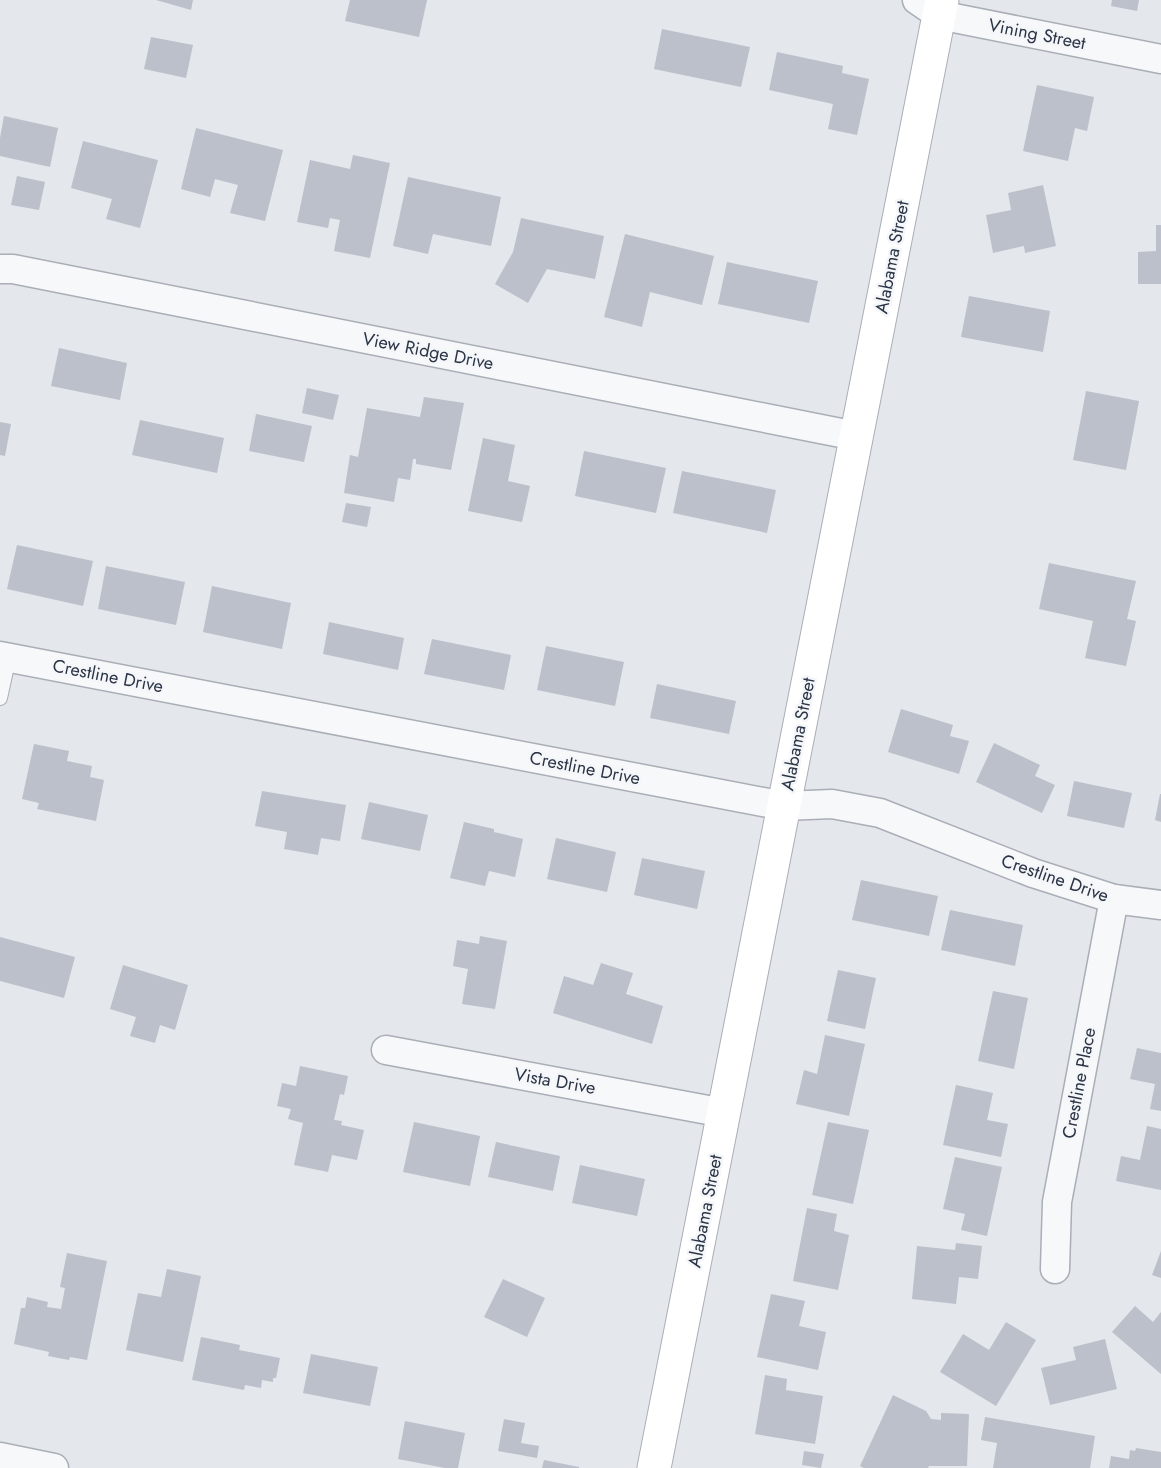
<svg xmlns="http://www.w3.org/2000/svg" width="1161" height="1468" font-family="Jost,sans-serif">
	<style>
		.building { fill: #bbc0ca }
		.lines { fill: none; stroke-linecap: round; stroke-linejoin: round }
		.lane-casing { stroke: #a9aeb7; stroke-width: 16 }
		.street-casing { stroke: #a9aeb7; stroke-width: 31 }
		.secondary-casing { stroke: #a9aeb7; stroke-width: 35 }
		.lane { stroke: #f7f8fa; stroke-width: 14 }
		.street { stroke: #f7f8fa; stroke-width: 28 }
		.secondary { stroke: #fff; stroke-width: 33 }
		.labels { text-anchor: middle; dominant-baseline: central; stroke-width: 5; stroke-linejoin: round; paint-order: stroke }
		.street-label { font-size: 18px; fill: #2b3445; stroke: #f4f6f9 }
	</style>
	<rect width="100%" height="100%" fill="#e4e7ec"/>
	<g class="building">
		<polygon points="156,0 193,0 191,10"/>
		<polygon points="350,0 427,0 419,37 345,21"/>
		<polygon points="1112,0 1139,0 1137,11 1111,6"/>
		<polygon points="662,29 750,47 741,87 654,69"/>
		<polygon points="151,37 193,45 186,78 144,69"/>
		<polygon points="777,52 843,66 842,73 869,79 857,135 828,129 833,104 769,90"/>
		<polygon points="1037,85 1094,97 1087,131 1075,128 1068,161 1023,151"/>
		<polygon points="4,116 58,128 50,167 0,156 0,138"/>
		<polygon points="196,128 283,150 265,221 230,213 238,185 215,179 210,197 181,189"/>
		<polygon points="83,141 158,160 140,228 106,219 112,199 71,188"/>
		<polygon points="353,155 390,163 370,258 334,251 340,220 330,218 328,228 297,222 310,160 350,169"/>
		<polygon points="17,176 45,182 39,210 11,205"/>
		<polygon points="408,177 501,197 491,246 433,234 428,254 393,246"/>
		<polygon points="1043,185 1056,246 1025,253 1024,246 993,253 986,215 1011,210 1008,193"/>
		<polygon points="521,218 604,236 595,279 547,269 528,303 495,284 513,252"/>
		<polygon points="1156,225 1161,225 1161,284 1138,284 1138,252 1156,251"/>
		<polygon points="625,234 714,256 702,305 650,292 642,327 604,317"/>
		<polygon points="727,262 818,281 809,323 718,304"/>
		<polygon points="969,296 1050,311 1043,352 961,337"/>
		<polygon points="59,348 127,363 120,400 51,386"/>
		<polygon points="307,388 339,395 333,420 302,413"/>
		<polygon points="1086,391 1139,401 1126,470 1073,460"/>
		<polygon points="424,397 464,403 451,470 416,464 416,459 413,459 410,480 398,478 394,502 344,493 350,455 358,457 367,408 420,417"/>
		<polygon points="256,414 312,426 304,462 249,451"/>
		<polygon points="140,420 224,438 217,473 132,455"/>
		<polygon points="0,422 11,424 5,456 0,455"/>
		<polygon points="483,438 515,445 508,481 530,486 522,522 468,511"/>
		<polygon points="584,451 666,468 656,513 575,496"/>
		<polygon points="682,471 776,490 767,533 673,513"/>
		<polygon points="346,503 371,507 367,527 342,522"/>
		<polygon points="17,545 93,561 83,606 7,589"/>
		<polygon points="1049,563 1136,581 1127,619 1136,621 1126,666 1085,658 1093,621 1039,609"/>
		<polygon points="106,566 185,582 176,625 98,609"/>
		<polygon points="212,586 291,603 282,649 203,632"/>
		<polygon points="329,622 404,638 398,670 323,654"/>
		<polygon points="432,639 511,655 504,690 424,674"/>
		<polygon points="546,646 624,662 615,706 537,690"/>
		<polygon points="657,684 736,701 729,734 650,718"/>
		<polygon points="901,709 953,725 950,736 969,741 959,774 888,752"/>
		<polygon points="994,743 1040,765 1035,776 1055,785 1042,813 976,782"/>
		<polygon points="34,744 69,751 67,761 92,766 90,777 104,780 96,821 37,809 39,803 22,799"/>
		<polygon points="1074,781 1132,793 1124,828 1067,816"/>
		<polygon points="262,791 346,805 340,841 321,838 318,855 284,849 287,832 255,826"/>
		<polygon points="1160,794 1161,794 1161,822 1155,820"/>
		<polygon points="369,802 428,815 420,851 361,839"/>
		<polygon points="464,822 494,829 494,832 523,839 515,877 489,871 485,886 450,878"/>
		<polygon points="556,838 616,852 607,892 547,879"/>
		<polygon points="642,858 705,871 697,909 634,895"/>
		<polygon points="861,880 938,896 929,936 852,920"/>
		<polygon points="950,910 1023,925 1015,966 941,950"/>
		<polygon points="480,936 507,941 495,1009 462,1004 468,969 453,966 457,940 479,944"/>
		<polygon points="0,937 75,957 64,998 0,981"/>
		<polygon points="601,963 633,973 626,994 663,1006 652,1044 553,1013 564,976 593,985"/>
		<polygon points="123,965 188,985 175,1030 160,1025 155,1043 130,1036 136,1017 110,1009"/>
		<polygon points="838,970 876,978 865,1029 827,1021"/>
		<polygon points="993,991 1028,998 1014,1069 978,1061"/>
		<polygon points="825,1035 865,1044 849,1116 796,1104 804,1070 817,1074"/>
		<polygon points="1137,1048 1161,1053 1161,1111 1150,1109 1155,1084 1130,1079"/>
		<polygon points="300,1066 348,1076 344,1095 340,1094 334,1120 342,1121 341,1125 364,1130 357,1160 332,1155 328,1172 294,1165 303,1123 288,1119 291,1109 277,1106 282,1083 296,1086"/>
		<polygon points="956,1085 993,1093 987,1120 1008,1124 1001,1157 943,1145"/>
		<polygon points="414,1122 480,1136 470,1186 403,1172"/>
		<polygon points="828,1122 869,1130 853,1204 812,1195"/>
		<polygon points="1147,1126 1161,1129 1161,1190 1116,1181 1121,1156 1140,1160"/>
		<polygon points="496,1142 560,1156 553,1191 488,1177"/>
		<polygon points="955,1157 1002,1167 987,1236 961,1230 965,1214 943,1209"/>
		<polygon points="580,1165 645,1179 637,1216 572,1203"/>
		<polygon points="807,1208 837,1214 834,1231 849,1235 838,1290 793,1281"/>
		<polygon points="956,1243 982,1246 978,1279 959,1277 956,1304 912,1299 917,1246 955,1250"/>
		<polygon points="1161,1251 1161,1278 1152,1275"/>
		<polygon points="67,1253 107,1261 87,1360 70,1357 69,1360 48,1356 49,1352 14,1344 21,1308 25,1308 27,1297 48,1302 47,1307 61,1309 65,1288 60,1287"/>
		<polygon points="167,1269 201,1276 183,1362 126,1350 138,1293 161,1297"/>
		<polygon points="503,1279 545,1298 527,1337 484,1317"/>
		<polygon points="771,1294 805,1301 799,1326 826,1332 818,1370 757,1357"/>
		<polygon points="1135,1306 1153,1322 1161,1312 1161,1374 1112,1332"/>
		<polygon points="1006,1322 1036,1340 996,1406 940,1372 963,1334 989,1350"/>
		<polygon points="201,1337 240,1345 239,1350 280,1358 276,1378 273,1378 273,1382 262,1380 261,1388 245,1385 244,1390 192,1380"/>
		<polygon points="1105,1339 1117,1389 1050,1405 1041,1368 1076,1360 1073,1347"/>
		<polygon points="311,1354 378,1367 370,1406 303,1393"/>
		<polygon points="765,1375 787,1379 786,1390 823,1396 815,1444 755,1434"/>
		<polygon points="893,1395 926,1411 931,1419 941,1420 941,1413 969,1414 967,1466 929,1466 928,1468 864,1468 860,1466"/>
		<polygon points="985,1417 1095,1436 1090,1468 993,1468 997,1443 981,1440"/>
		<polygon points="504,1419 525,1423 521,1443 539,1446 537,1458 498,1451"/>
		<polygon points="405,1421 465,1433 458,1468 445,1468 398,1459"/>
		<polygon points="1136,1448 1161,1452 1161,1468 1109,1468 1111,1456 1129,1459 1130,1450 1135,1451"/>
		<polygon points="804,1451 824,1454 821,1468 802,1465"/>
		<polygon points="544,1460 579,1467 579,1468 542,1468"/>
	</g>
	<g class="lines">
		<defs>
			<polyline id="lane" points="0,698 9,657"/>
			<g id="street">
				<polyline points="917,0 939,15 1161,59"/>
				<polyline points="0,269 13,269 856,436"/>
				<polyline points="0,656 784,806 832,804 880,813 1033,873 1114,899 1161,905"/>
				<polyline points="386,1050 724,1113"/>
				<polyline points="1055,1269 1057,1202 1114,899"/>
				<polyline points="0,1457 54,1468"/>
			</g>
			<polyline id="secondary" points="654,1468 942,0"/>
		</defs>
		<use href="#lane" class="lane-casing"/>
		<use href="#street" class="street-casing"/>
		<use href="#secondary" class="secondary-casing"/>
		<use href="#lane" class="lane"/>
		<use href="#street" class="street"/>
		<use href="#secondary" class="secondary"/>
	</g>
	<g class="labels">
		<g class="street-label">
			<text transform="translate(1037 34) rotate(11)">Vining Street</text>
			<text transform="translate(892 257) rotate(-79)">Alabama Street</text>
			<text transform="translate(428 351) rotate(11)">View Ridge Drive</text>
			<text transform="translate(108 676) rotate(11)">Crestline Drive</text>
			<text transform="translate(798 734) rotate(-79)">Alabama Street</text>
			<text transform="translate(585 768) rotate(11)">Crestline Drive</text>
			<text transform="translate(1055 878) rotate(19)">Crestline Drive</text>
			<text transform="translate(555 1081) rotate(10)">Vista Drive</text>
			<text transform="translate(1079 1083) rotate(-79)">Crestline Place</text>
			<text transform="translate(705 1211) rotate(-79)">Alabama Street</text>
		</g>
	</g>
</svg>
